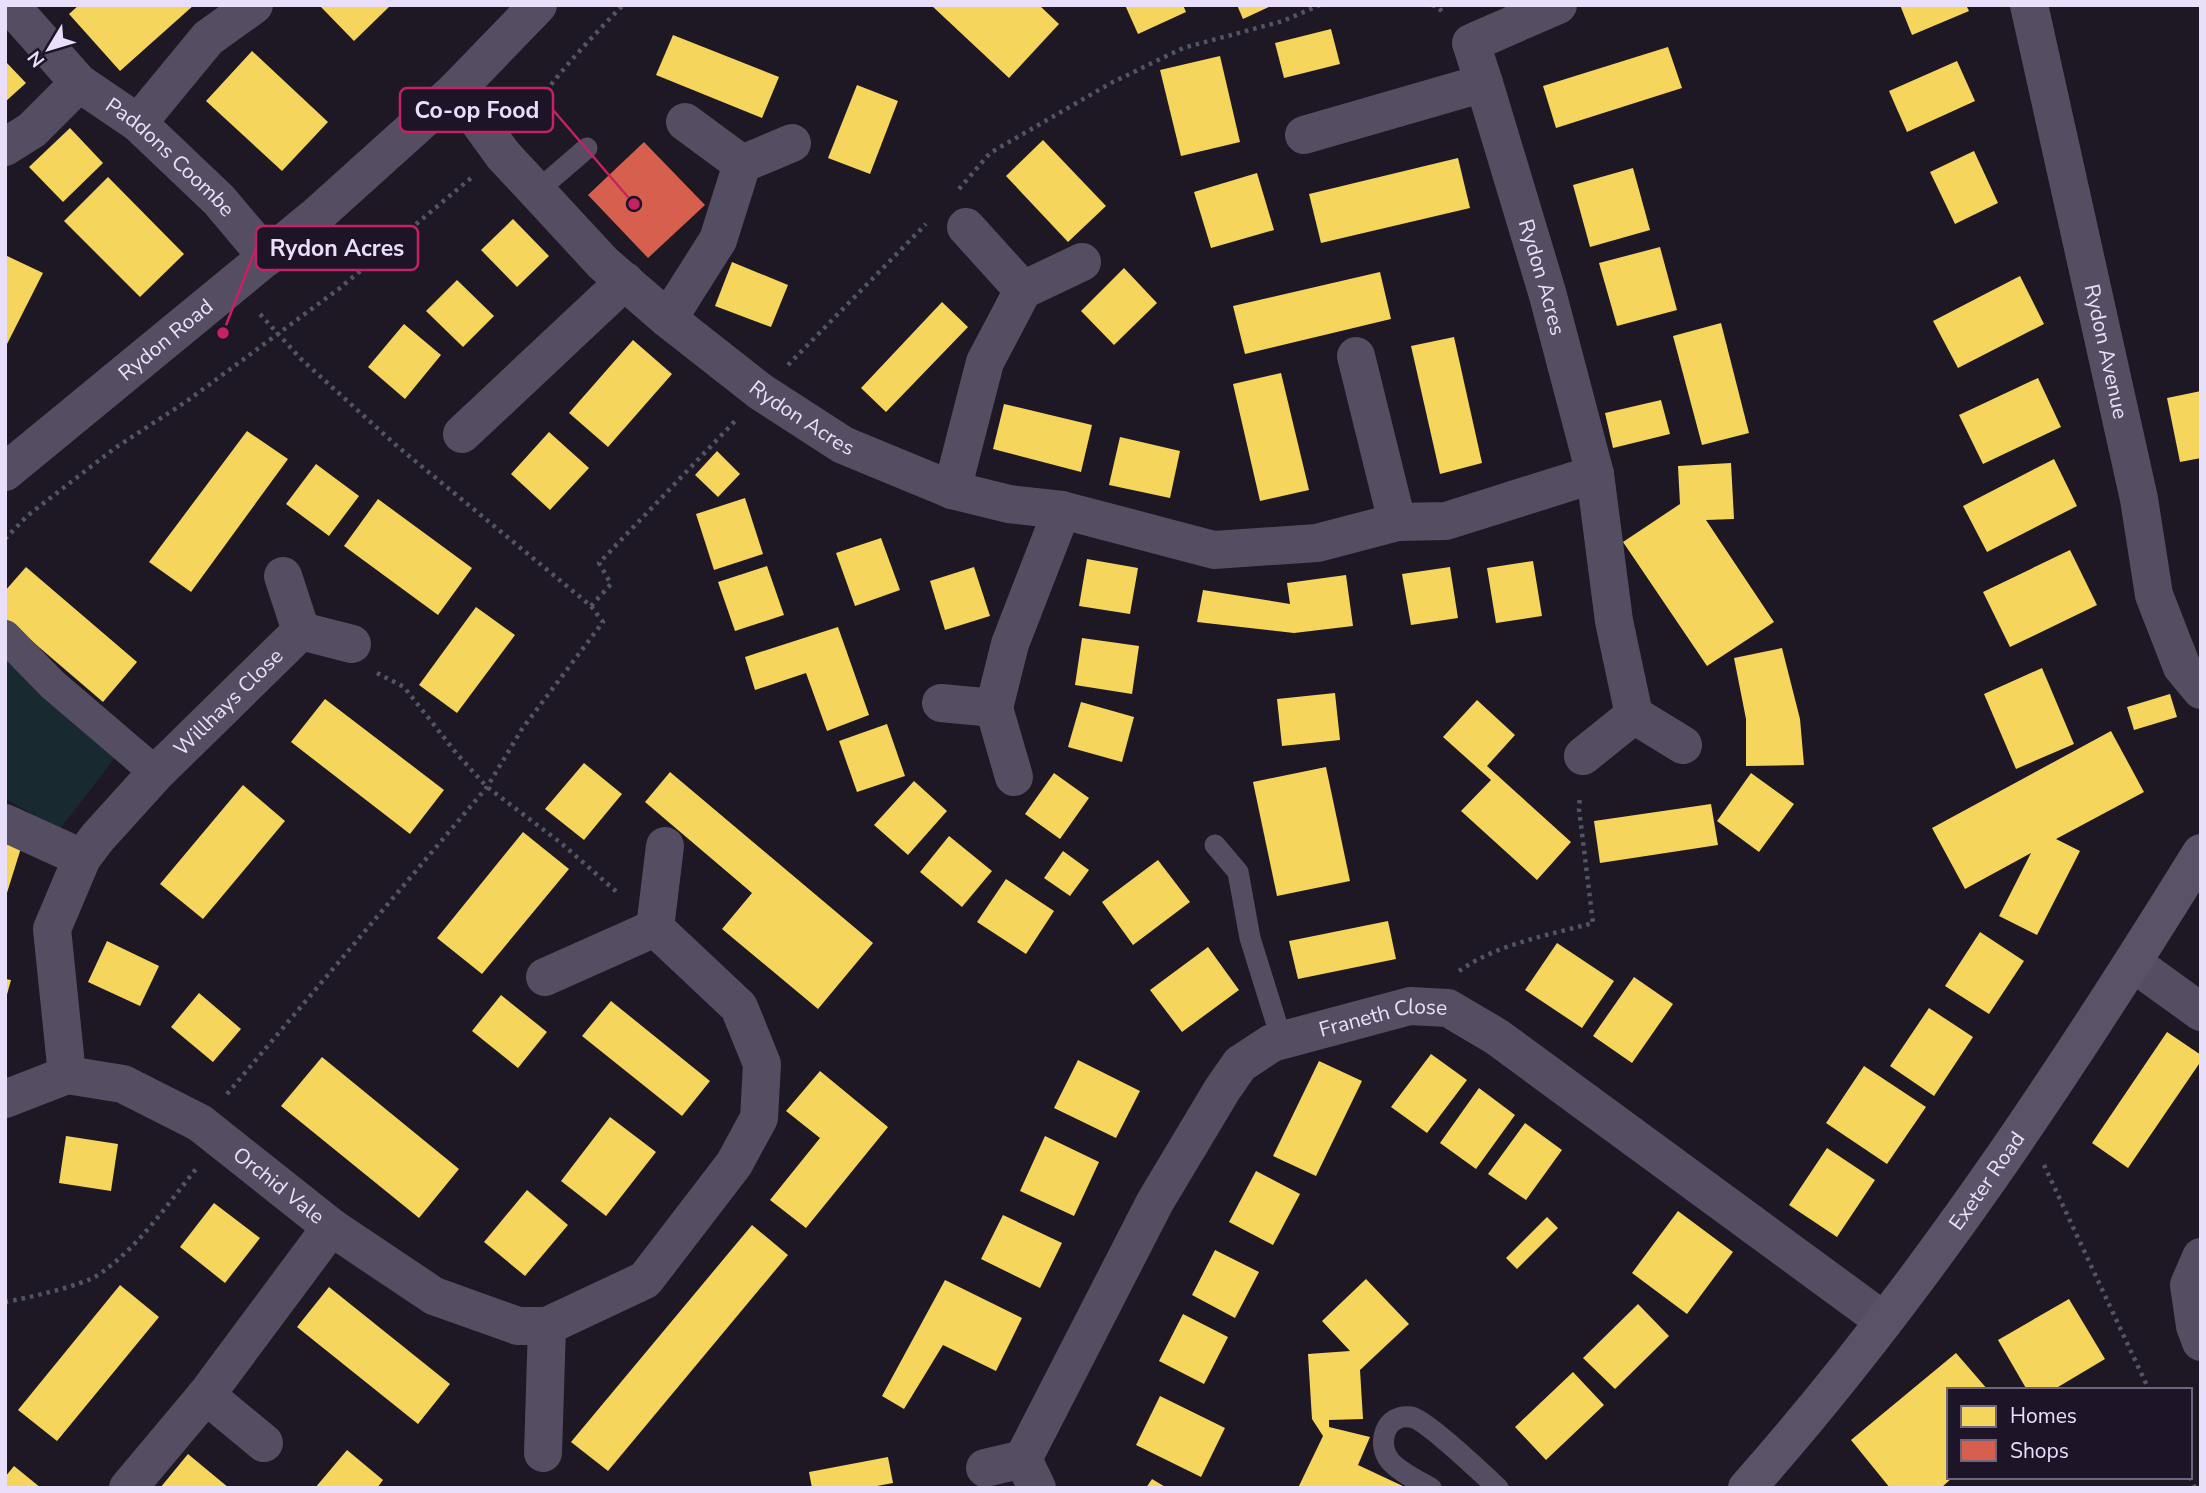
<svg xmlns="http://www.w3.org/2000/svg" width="2206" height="1493" font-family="'Nunito Sans',sans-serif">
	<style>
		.green { fill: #182930 }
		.homes { fill: #f6d55c }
		.shops { fill: #d6604d }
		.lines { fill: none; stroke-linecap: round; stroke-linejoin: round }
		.path { stroke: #515565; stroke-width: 4.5; stroke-dasharray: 3.5 5; stroke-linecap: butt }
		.service { stroke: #554e63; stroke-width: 21 }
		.pedestrian { stroke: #554e63; stroke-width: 32 }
		.minor { stroke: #554e63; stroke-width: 38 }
		.secondary { stroke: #5a5368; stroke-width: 38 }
		.labels { text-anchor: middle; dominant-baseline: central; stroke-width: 7; stroke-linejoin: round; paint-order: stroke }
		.street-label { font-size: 21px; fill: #eadffb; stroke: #1d1428 }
		.leader { fill: none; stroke: #c42263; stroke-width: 2.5 }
		.callout-dot { fill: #c42263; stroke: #1d1428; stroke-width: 2.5 }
		.callout { fill: #1d1428; stroke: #c42263; stroke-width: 2.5 }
		.callout-label { font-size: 23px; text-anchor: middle; font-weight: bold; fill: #eadffb }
	</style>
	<rect width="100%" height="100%" fill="#1e1824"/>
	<polygon class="green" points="5,654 117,755 60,829 5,799"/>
	<g class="homes">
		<polygon points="79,5 194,5 120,71 69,14"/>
		<polygon points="323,5 391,5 354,41 321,7"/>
		<polygon points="931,5 1039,5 1059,24 1009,78"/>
		<polygon points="1125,5 1183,5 1186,12 1138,34"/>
		<polygon points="1237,5 1273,5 1243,19"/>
		<polygon points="1900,5 1966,5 1969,11 1912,35"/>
		<polygon points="1331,29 1340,64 1284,78 1275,43"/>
		<polygon points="673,35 779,77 762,118 656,75"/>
		<polygon points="1668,47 1682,88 1556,128 1543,86"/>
		<polygon points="252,51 328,122 282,171 206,101"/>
		<polygon points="1220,56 1240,142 1181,156 1160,70"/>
		<polygon points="5,61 26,83 5,102"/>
		<polygon points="1957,61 1975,101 1907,132 1889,91"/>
		<polygon points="857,85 898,101 870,174 828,158"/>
		<polygon points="70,128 103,163 63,202 29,167"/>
		<polygon points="1043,140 1106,206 1068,242 1006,176"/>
		<polygon points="1974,151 1998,203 1955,224 1930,172"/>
		<polygon points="1458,158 1470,208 1321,243 1309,194"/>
		<polygon points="1633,168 1650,230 1590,247 1573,185"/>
		<polygon points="1257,173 1274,230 1211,248 1194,192"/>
		<polygon points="108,177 184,254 140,297 64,221"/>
		<polygon points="513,219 549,256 517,287 481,250"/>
		<polygon points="1660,247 1677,310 1617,326 1599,263"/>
		<polygon points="5,255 43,273 5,348"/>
		<polygon points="732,262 788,285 771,327 715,306"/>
		<polygon points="1124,268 1157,303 1114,345 1081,311"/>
		<polygon points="1380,272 1391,319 1245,354 1233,306"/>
		<polygon points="2020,276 2044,324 1958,368 1933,321"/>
		<polygon points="457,280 494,316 463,347 426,311"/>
		<polygon points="942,302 968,327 886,412 861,388"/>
		<polygon points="1721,323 1749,433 1702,445 1673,336"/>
		<polygon points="404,324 441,355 405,399 368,367"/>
		<polygon points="1454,337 1482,463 1440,474 1411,346"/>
		<polygon points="633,340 672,374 608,447 569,413"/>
		<polygon points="1281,373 1309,490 1260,501 1233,384"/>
		<polygon points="2038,378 2061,427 1983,464 1959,415"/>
		<polygon points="2201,391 2201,458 2180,462 2167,398"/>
		<polygon points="1661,400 1670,434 1613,448 1605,413"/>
		<polygon points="1004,404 1092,425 1081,472 993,449"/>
		<polygon points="247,431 288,459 191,592 149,562"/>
		<polygon points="549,432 589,468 550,510 511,474"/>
		<polygon points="1120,437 1180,451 1170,498 1109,485"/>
		<polygon points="717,451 740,474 718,497 695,475"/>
		<polygon points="2054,459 2077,506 1987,552 1963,506"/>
		<polygon points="1731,463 1734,519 1706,520 1774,622 1707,666 1623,542 1680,504 1678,466"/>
		<polygon points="316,464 359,496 329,536 286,504"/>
		<polygon points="745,498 763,554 714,570 696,514"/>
		<polygon points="378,499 472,568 438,615 344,546"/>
		<polygon points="881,538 900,590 855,606 836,553"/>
		<polygon points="2070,550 2097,605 2010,647 1983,592"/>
		<polygon points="1087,559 1138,568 1130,614 1079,606"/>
		<polygon points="1533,561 1542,616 1496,623 1487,568"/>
		<polygon points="767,566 784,615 735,631 718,582"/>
		<polygon points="26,567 137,662 103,702 5,618 5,591"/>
		<polygon points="974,567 990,616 945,630 930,581"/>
		<polygon points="1450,567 1458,618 1411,625 1402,574"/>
		<polygon points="1346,575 1353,626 1294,633 1197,622 1203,590 1290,604 1287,583"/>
		<polygon points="476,607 515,635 457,713 419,685"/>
		<polygon points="838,627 869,715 827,731 806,673 755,690 745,657"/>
		<polygon points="1082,638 1139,646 1132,694 1075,685"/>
		<polygon points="1782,648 1800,719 1804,765 1746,766 1746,719 1734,658"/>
		<polygon points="2042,668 2074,744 2016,769 1984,694"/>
		<polygon points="1335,693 1340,740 1282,746 1277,699"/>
		<polygon points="2170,694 2177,717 2134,730 2127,707"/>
		<polygon points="325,699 444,790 410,834 291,742"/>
		<polygon points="1477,700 1515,735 1487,766 1571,842 1537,880 1461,811 1491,780 1443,737"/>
		<polygon points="1081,702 1134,717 1122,762 1068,747"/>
		<polygon points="887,724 905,776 857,792 839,741"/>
		<polygon points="2111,731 2144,792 2056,839 2080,851 2037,935 1999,916 2031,853 1965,889 1932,828"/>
		<polygon points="584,763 622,794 584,840 545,809"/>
		<polygon points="1326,767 1350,881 1277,896 1253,782"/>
		<polygon points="670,772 873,943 818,1009 722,929 752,893 645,802"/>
		<polygon points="1054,773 1089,798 1060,839 1025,814"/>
		<polygon points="1751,773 1794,804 1759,852 1717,821"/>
		<polygon points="914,781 947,811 908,855 874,825"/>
		<polygon points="243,785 285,821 203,919 160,884"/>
		<polygon points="1711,804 1718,845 1600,863 1594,821"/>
		<polygon points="523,832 569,869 482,974 437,938"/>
		<polygon points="949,836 992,871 962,907 920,872"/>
		<polygon points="5,843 21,848 6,896 5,896"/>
		<polygon points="1063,851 1089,870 1070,896 1044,878"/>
		<polygon points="1158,860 1190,902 1133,945 1102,902"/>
		<polygon points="1006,879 1054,911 1026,954 977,922"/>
		<polygon points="1388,921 1396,959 1298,979 1289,941"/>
		<polygon points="1980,932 2024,961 1989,1014 1945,986"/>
		<polygon points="107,941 159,966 140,1006 88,982"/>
		<polygon points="1557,943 1614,981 1582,1028 1525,990"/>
		<polygon points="1208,947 1239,990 1182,1032 1150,990"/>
		<polygon points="1634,977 1673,1004 1632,1063 1593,1036"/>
		<polygon points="5,979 11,980 6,998 5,998"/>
		<polygon points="199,993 241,1029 213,1062 171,1027"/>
		<polygon points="501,995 547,1032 518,1068 472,1031"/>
		<polygon points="611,1001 710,1081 682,1116 582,1036"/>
		<polygon points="1929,1008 1973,1037 1934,1096 1890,1066"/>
		<polygon points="2167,1032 2201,1055 2201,1061 2128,1168 2092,1143"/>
		<polygon points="1431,1054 1467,1080 1427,1133 1391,1107"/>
		<polygon points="322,1057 459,1169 419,1218 281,1106"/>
		<polygon points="1078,1060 1140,1091 1116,1138 1054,1108"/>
		<polygon points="1319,1061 1362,1081 1316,1176 1273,1156"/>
		<polygon points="1864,1066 1926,1107 1887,1164 1826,1123"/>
		<polygon points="820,1071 888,1127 806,1228 770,1200 820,1138 786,1111"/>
		<polygon points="1479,1088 1515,1115 1476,1169 1440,1143"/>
		<polygon points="610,1117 656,1152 606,1216 561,1181"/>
		<polygon points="1525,1123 1562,1150 1526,1200 1488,1174"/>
		<polygon points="66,1136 118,1144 111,1191 59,1183"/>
		<polygon points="1045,1136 1099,1162 1074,1216 1020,1191"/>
		<polygon points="1827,1148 1875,1180 1837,1237 1789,1205"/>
		<polygon points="1256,1171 1300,1194 1273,1245 1229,1222"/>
		<polygon points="527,1190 568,1225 525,1276 484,1242"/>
		<polygon points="214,1203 260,1238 225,1283 180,1247"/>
		<polygon points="1678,1211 1733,1252 1687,1314 1632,1273"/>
		<polygon points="1003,1215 1062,1243 1040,1288 981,1259"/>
		<polygon points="1547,1217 1558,1228 1517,1269 1506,1258"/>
		<polygon points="752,1225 788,1255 608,1471 571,1442"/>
		<polygon points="1215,1250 1259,1272 1235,1318 1192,1295"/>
		<polygon points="1366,1279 1409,1324 1360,1370 1363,1419 1329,1420 1329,1427 1370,1437 1358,1465 1407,1488 1298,1488 1323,1436 1312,1419 1308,1354 1350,1351 1322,1321"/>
		<polygon points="945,1280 1022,1318 996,1371 943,1345 904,1409 882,1396"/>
		<polygon points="120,1285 159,1317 57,1441 18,1410"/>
		<polygon points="329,1287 450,1384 418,1424 297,1327"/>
		<polygon points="2069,1299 2105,1359 2053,1390 2027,1390 1998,1340"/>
		<polygon points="1638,1304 1669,1336 1615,1389 1583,1358"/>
		<polygon points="1183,1314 1228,1337 1204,1384 1159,1361"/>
		<polygon points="1956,1353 1988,1390 1949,1390 1949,1477 1953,1477 1941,1488 1890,1488 1851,1440"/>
		<polygon points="1573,1372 1604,1405 1546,1460 1515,1427"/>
		<polygon points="1160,1396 1225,1428 1201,1477 1136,1445"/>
		<polygon points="347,1450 383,1480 377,1488 315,1488"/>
		<polygon points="188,1454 229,1488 160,1488"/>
		<polygon points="888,1457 893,1483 866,1488 812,1488 809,1472"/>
		<polygon points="14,1466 41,1488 5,1488 5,1477"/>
		<polygon points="1152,1479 1167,1488 1146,1488"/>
	</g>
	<polygon class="shops" points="644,142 705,205 648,258 588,195"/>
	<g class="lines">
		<g class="path">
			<polyline points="1432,5 1438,7 1444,14"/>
			<path d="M 526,119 C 553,78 589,40 623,5"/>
			<polyline points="959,189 990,153 1111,83 1183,48 1283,21 1320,5"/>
			<polyline points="788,365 926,224"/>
			<polyline points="5,539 27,516 115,448 187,401 340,288 471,178"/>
			<polyline points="591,606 611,584 599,563 736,420"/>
			<polyline points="377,673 404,687 457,754 487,787 561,843 619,894"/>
			<path d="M 1459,971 C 1497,944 1549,935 1593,923 L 1579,809 L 1580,795"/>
			<polyline points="227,1094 487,787 522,729 603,622 591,606 397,446 301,359 260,314"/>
			<polyline points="2044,1165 2149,1390"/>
			<path d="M 5,1302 C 27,1298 81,1286 98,1275 C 138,1248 166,1206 196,1169"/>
			<polyline points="2190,1477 2195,1488"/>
		</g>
		<g class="service">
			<polyline points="537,191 587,148"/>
			<polyline points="1215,845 1238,872 1250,938 1282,1041"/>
			<path d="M 1431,1488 C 1417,1480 1401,1473 1390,1461 C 1376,1444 1385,1413 1411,1417 C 1425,1419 1484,1475 1498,1488"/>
		</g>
		<polyline class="pedestrian" points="5,636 53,685 156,773"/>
		<g class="minor">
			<path id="s1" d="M 10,5 L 79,83 L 138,123 L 219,200 L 267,257"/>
			<path id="s2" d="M 2029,5 L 2139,499 L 2154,595 L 2182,667 L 2201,690"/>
			<polyline points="1484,83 1471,43 1558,5"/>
			<path id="s3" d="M 456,90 L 503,155 L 603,263 L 668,319 L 761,392 L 843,445 L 952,490 L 1009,504 L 1062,510 L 1214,550 L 1317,543 L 1397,522 L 1446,521 L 1595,474"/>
			<polyline points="685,122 742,164"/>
			<polyline points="138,123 208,38 254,5"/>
			<path id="s4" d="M 1304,135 L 1484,83 L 1547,292 L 1595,474 L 1614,621 L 1634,715 L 1683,745"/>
			<polyline points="5,147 32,130 79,83"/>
			<polyline points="966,227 1023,290"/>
			<polyline points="668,319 718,240 742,164 792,143"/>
			<polyline points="1356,356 1397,522"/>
			<polyline points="462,434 625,281"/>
			<path id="s5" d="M 5,472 L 315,217 L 456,90 L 538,5"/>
			<polyline points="952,490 985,362 1023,290 1082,262"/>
			<polyline points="301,631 352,644"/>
			<polyline points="941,703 994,708 1010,644 1062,510"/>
			<polyline points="994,708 1014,777"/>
			<polyline points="1583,756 1634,715"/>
			<polyline points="5,823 82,858"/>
			<polyline points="655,928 665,846"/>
			<polyline points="2133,963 2201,1012"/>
			<path id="s6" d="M 67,1075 L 52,929 L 82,858 L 98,837 L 156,773 L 301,631 L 283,576"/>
			<path id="s7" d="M 5,1099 L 67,1075 L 123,1084 L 200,1123 L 331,1227 L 434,1296 L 518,1326 L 547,1326 L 645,1280 L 734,1164 L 759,1118 L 762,1064 L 739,1007 L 655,928 L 545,977"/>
			<polyline points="2201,1257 2189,1285 2195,1326 2201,1342"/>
			<polyline points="206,1395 264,1443"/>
			<polyline points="543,1453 547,1326"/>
			<path id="s8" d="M 1023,1459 L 1155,1202 L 1222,1090 L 1240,1064 L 1272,1043 L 1410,1006 L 1448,1008 L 1497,1037 L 1884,1321"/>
			<polyline points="985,1468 1023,1459 1037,1488"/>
			<polyline points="128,1488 206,1395 331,1227"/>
		</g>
		<path class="secondary" id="s9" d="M 1747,1488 C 1920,1293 2064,1074 2201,853"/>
	</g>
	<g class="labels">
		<g class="street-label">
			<text stroke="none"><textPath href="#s1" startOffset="222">Paddons Coombe</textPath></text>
			<text stroke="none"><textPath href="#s4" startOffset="390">Rydon Acres</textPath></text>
			<text stroke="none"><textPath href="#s5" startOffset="208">Rydon Road</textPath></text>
			<text stroke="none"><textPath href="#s2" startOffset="355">Rydon Avenue</textPath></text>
			<text stroke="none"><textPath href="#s3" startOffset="480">Rydon Acres</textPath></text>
			<text stroke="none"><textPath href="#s6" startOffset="438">Willhays Close</textPath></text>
			<text stroke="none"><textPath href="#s8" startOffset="604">Franeth Close</textPath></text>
			<text stroke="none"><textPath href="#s9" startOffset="390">Exeter Road</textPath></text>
			<text stroke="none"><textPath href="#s7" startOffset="310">Orchid Vale</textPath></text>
		</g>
	</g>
	<path class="leader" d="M634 204L553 110M223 333L256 248"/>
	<g class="callout-dot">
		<circle cx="634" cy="204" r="7"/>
		<circle cx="223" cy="333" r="7"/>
	</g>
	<g class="callout">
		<rect x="400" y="88" width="153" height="44" rx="7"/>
		<rect x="256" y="226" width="162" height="44" rx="7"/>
	</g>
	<g class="callout-label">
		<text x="477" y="118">Co-op Food</text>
		<text x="337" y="256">Rydon Acres</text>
	</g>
	<rect width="2206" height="1493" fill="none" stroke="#eadffb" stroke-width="14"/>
	<rect x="1947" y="1388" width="245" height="91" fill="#1d1428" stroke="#6f657c" stroke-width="2"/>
	<rect x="1961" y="1406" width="35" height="21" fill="#f6d55c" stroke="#6f657c" stroke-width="2"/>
	<text x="2010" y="1423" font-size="21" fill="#eadffb">Homes</text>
	<rect x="1961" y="1440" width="35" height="21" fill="#d6604d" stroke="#6f657c" stroke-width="2"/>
	<text x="2010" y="1458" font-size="21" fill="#eadffb">Shops</text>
	<g transform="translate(49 49) rotate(232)" stroke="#1d1428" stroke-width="5" paint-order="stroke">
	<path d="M0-5L12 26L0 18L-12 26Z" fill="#eadffb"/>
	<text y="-10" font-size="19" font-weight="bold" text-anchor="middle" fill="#eadffb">N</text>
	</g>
</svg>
